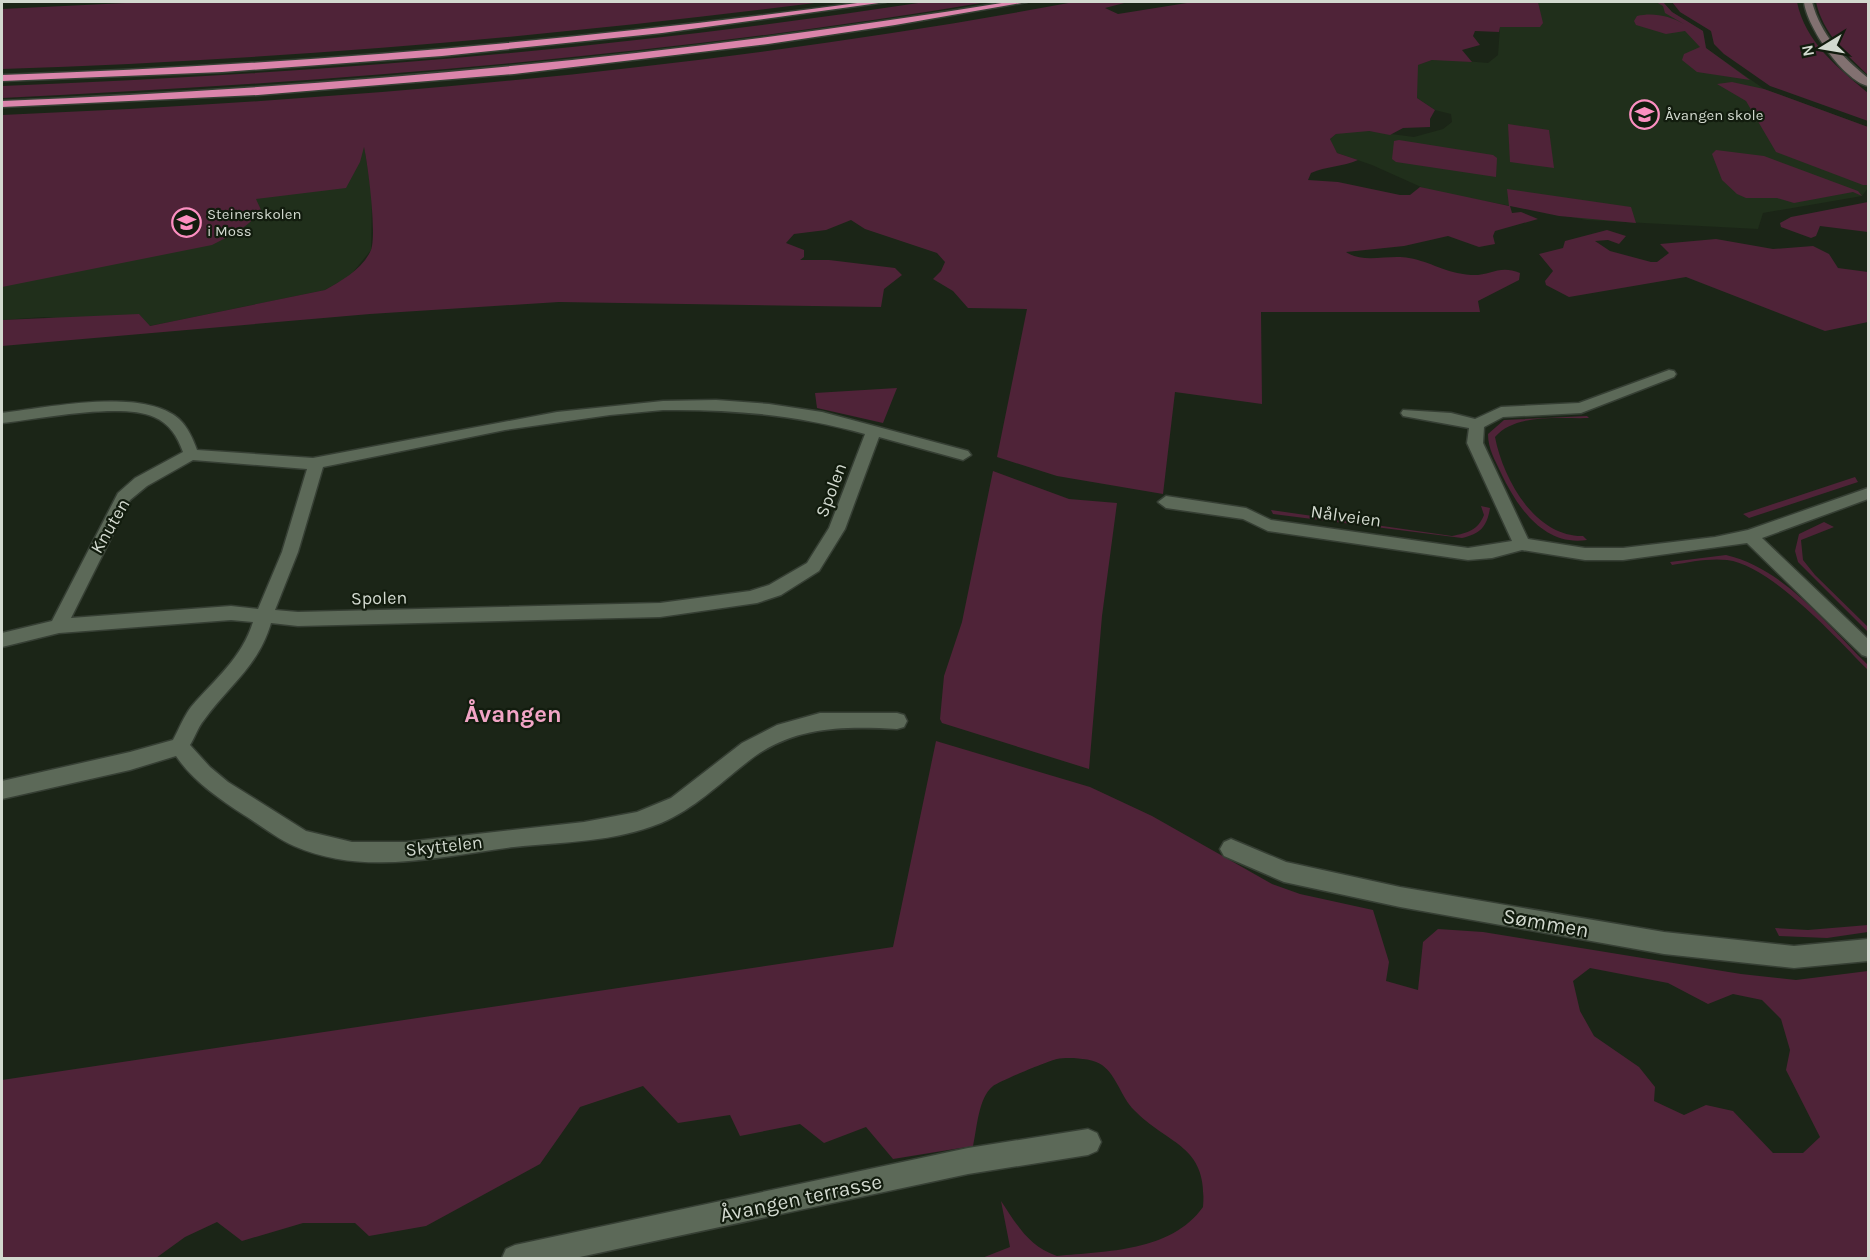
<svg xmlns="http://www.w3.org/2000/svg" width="1870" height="1260" font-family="Karla,sans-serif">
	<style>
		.built { fill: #202f1b }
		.green { fill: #4f2338; fill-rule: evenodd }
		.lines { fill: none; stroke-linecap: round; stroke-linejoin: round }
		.street-casing { stroke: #363f34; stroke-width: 3 }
		.secondary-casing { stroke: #363f34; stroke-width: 3 }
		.highway-casing { stroke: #363f34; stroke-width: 3 }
		.street { fill: #5c6958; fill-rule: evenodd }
		.secondary { fill: #827171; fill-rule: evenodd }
		.highway { fill: #da85ab; fill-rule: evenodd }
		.labels { text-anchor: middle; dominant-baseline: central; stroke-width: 4.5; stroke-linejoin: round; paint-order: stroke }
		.far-poi-label { font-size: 15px; fill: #d2d9cf; stroke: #121c0e; text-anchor: start }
		.street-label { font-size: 18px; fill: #d2d9cf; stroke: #121c0e }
		.near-street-label { font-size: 21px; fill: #d2d9cf; stroke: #121c0e }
		.district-label { font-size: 24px; font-weight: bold; fill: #f2a5c6; stroke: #121c0e }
	</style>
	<rect width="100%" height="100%" fill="#1b2517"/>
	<g class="built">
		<polygon points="1538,2 1663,2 1672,12 1703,31 1706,48 1764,89 1868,127 1868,188 1862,196 1763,213 1758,229 1587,220 1430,191 1372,165 1337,153 1333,148 1330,139 1336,134 1349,131 1369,131 1414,137 1443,129 1452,122 1451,114 1435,110 1417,98 1417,65 1432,60 1442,59 1488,63 1498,55 1500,27 1542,23"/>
		<polygon points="2,134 364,145 372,196 371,250 350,276 325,290 170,322 149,326 44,317 2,320"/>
	</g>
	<g class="green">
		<path d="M 146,2 L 823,2 C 550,37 276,60 2,69 L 2,9 Z"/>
		<path d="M 925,2 L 987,2 C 661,57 331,82 2,98 L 2,86 C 310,74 619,49 925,2 Z"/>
		<path d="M 1074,2 L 1128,2 L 1105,8 L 1118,14 L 1193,2 L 1538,2 L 1543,23 L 1540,27 L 1500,27 L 1499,32 L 1475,31 L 1473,36 L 1480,45 L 1462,50 L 1472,62 L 1432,60 L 1418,65 L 1417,98 L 1435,110 L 1430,119 L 1430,127 L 1403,128 L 1390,135 L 1369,131 L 1336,134 L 1330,139 L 1337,153 L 1358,160 C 1343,167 1326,166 1311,173 L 1308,180 L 1338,182 L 1400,195 L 1410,195 L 1420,187 L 1509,206 L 1507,189 L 1631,207 L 1636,223 L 1559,216 L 1510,206 L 1512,213 L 1521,212 L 1538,219 L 1495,231 L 1493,236 L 1495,244 L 1479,247 L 1448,236 L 1404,246 L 1346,252 C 1363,264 1389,254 1409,258 C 1432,262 1444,273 1471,275 C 1491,276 1499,264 1520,273 L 1519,280 L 1478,301 L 1480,312 L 1261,312 L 1262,404 L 1175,392 L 1163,494 L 1057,476 L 997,457 L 1027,309 L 968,308 L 953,291 L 933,279 L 941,271 L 945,262 L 937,253 L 865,229 L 851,220 L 826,230 L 794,234 L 786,243 L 804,250 L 804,257 L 800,260 L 829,260 L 895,268 L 902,275 L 884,289 L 881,307 L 559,302 L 370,314 L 2,346 L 2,320 L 139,314 L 150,326 L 325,290 C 341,281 363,269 371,250 C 377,234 368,165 364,147 L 360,162 L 346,188 L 256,199 L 261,210 C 249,227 230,236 212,245 L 2,287 L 2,115 C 360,100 721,68 1074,2 Z"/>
		<path d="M 1656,2 L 1663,2 L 1672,12 L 1703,31 L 1706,48 L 1750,80 L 1697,72 L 1682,60 L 1684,54 L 1700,47 L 1685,31 L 1666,34 L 1636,25 L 1634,21 L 1637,16 C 1653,12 1670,16 1684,24 L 1665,13 L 1663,6 Z"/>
		<path d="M 1672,2 L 1797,2 C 1805,42 1838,68 1868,93 L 1868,121 L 1770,86 L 1724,54 L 1714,44 L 1711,31 L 1680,12 Z"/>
		<path d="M 1816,2 L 1868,2 L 1868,75 C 1845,53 1823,33 1816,2 Z"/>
		<polygon points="1732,82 1764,89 1868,127 1868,185 1863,185 1776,152 1746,101 1717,84"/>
		<polygon points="1508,124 1549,130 1554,168 1510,162"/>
		<polygon points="1399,140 1493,155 1497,158 1496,177 1396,162 1392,159 1394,141"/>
		<polygon points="1716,150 1764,156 1858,191 1862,196 1853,192 1794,203 1777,198 1746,198 1737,194 1722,180 1712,154"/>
		<polygon points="1868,202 1868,232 1820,226 1816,236 1811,238 1781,227 1780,223 1791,217"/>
		<polygon points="1607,230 1626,236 1619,244 1608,240 1595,241 1610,251 1651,262 1657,262 1669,253 1660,244 1716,239 1773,249 1813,246 1829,254 1838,268 1868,272 1868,322 1825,331 1686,277 1569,297 1546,285 1545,281 1553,271 1539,254 1563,248 1565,241"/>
		<polygon points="897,388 883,423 817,408 815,393"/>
		<path d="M 1587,416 L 1589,418 C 1560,419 1515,413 1495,437 C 1503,479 1535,537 1583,536 L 1587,540 C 1544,547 1517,507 1501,473 C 1495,460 1488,449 1488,434 L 1504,420 Z"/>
		<polygon points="993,471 1069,499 1117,503 1102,616 1089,769 942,723 940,719 944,676 962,622"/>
		<polygon points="1855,477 1858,482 1749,518 1743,514"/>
		<path d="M 1481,506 L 1490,508 C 1487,527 1480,534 1462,538 L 1273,514 L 1271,510 L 1452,536 C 1468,533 1478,530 1484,515 Z"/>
		<polygon points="1824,522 1834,527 1801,540 1803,560 1815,575 1868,627 1868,632 1798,562 1795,551 1799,534"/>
		<path d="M 1726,555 C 1785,569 1826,624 1868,665 L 1868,670 C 1837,639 1771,565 1727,560 C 1709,558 1690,562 1672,565 L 1670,562 Z"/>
		<path d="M 936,741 L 1090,787 L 1152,816 L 1272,884 L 1300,894 L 1373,910 L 1389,962 L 1386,981 L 1418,990 L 1423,942 L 1438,929 L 1483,932 L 1741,974 L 1796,980 L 1868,971 L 1868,1258 L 982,1258 L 1010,1247 L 1001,1201 C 1017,1225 1029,1247 1057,1256 C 1106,1251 1171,1252 1203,1207 C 1208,1144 1169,1146 1134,1110 C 1121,1097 1117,1076 1102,1065 C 1092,1058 1068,1057 1057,1059 C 1048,1061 1000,1081 993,1086 C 978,1098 977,1129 973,1146 L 893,1159 L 866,1127 L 824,1143 L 800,1124 L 740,1136 L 730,1115 L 678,1123 L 643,1086 L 580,1107 L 540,1164 L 426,1226 L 369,1236 L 355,1223 L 303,1223 L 242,1241 L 217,1222 L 185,1237 L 156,1258 L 2,1258 L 2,1080 L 893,947 ZM 1590,968 L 1668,983 L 1708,1004 L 1733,994 L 1762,1000 L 1781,1019 L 1790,1050 L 1786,1070 L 1820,1137 L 1803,1153 L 1773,1153 L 1733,1111 L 1706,1105 L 1684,1115 L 1654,1101 L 1655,1087 L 1639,1067 L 1594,1036 L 1580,1011 L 1573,981 Z"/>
		<polygon points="1868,925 1868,932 1827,938 1779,936 1775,928 1808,930"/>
	</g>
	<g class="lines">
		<defs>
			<g id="street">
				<polygon points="1669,370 1674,371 1676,374 1674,377 1581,413 1503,417 1484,427 1483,443 1528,539 1585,548 1623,548 1715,537 1748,530 1868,488 1868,499 1762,538 1868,639 1868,657 1862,655 1747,543 1623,560 1585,560 1522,550 1492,558 1468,560 1268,531 1243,519 1166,508 1158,502 1166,496 1246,508 1271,520 1468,548 1512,541 1467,443 1469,428 1403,416 1401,413 1403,410 1451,413 1475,419 1501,407 1579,403"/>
				<path d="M 716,400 L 769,404 L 822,412 L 968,451 L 971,455 L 963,460 L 879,437 L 845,529 L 819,571 L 781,595 L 757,603 L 660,617 L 298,626 L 271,623 C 258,667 229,685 204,720 C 198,727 195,737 190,745 L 210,767 L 228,782 L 306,831 L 352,842 L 406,842 L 584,822 L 637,812 L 671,798 L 742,743 L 777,725 L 820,713 L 897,713 L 904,715 L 907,721 L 904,727 L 897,729 C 842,726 791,726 746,763 C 719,784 694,809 661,823 C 615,842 563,842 514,847 C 440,856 365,877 294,846 C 276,838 260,825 244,815 C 218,798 193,781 176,756 L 130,770 L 2,799 L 2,781 L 130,752 L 173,740 C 179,729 184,716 191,707 C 215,679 242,658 253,622 L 231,620 L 59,633 L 2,647 L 2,633 L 52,621 L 118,493 L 135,478 L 183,452 C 177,436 170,424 154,417 C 122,402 39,419 2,423 L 2,413 C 47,408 142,387 179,419 C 188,427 193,439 197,450 L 313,458 L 557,412 L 663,401 ZM 663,410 C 733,409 798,415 865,434 L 829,528 L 807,563 L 769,585 L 750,591 L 660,603 L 298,612 L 275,610 L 298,552 L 323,467 L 505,430 L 610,415 ZM 193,460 L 307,469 L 282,552 L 258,609 L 231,606 L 71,618 L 130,500 L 147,486 Z"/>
				<polygon points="1231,839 1286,862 1400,887 1664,932 1794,946 1868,939 1868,961 1794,968 1664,954 1400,907 1284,882 1224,856 1220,849 1224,842"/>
				<polygon points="1088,1129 1097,1133 1101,1142 1097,1151 1088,1155 968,1174 575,1258 502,1258 506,1249 515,1245 968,1148"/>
			</g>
			<path id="secondary" d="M 1804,2 L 1812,2 C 1821,35 1842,57 1868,78 L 1868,86 C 1843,80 1807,27 1804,2 Z"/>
			<g id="highway">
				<path d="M 865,2 L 886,2 L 662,33 L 442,56 L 222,72 L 2,81 L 2,75 C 291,65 578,41 865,2 Z"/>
				<path d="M 1008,2 L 1027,2 L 895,25 L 768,44 L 514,74 L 258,95 L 2,107 L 2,101 C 340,87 674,56 1008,2 Z"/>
			</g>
		</defs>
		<use href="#street" class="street-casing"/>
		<use href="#secondary" class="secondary-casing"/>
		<use href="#highway" class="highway-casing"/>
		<use href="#street" class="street"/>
		<use href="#secondary" class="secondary"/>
		<use href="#highway" class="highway"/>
	</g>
	<defs>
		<symbol id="school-ring" viewBox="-11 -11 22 22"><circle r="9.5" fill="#121c0e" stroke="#fc8fc1" stroke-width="1.5"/><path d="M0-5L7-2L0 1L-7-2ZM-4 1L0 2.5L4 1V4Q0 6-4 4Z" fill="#fc8fc1"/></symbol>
	</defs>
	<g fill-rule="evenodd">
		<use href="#school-ring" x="1628" y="98" width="33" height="33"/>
		<use href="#school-ring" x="170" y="206" width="33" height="33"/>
	</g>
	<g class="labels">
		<g class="far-poi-label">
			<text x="1665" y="115">Åvangen skole</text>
			<text x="207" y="214">Steinerskolen<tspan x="207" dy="17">i Moss</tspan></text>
		</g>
		<g class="street-label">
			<text transform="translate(831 490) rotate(-69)">Spolen</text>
			<text transform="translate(1346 516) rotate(8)">Nålveien</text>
			<text transform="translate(110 526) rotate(-60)">Knuten</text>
			<text transform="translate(379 598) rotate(-1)">Spolen</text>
			<text transform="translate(444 846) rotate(-6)">Skyttelen</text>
		</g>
		<g class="near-street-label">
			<text transform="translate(1546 923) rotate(10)">Sømmen</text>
			<text transform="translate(801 1198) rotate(-12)">Åvangen terrasse</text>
		</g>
		<g class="district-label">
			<text x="513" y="714">Åvangen</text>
		</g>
	</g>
	<rect width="1870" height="1260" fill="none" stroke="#d2d9cf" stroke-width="6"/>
	<g transform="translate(1822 48) rotate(259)" stroke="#121c0e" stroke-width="4.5" paint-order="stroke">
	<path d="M0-4.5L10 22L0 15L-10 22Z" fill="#d2d9cf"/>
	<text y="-9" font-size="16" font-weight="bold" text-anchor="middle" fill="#d2d9cf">N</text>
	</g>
</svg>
